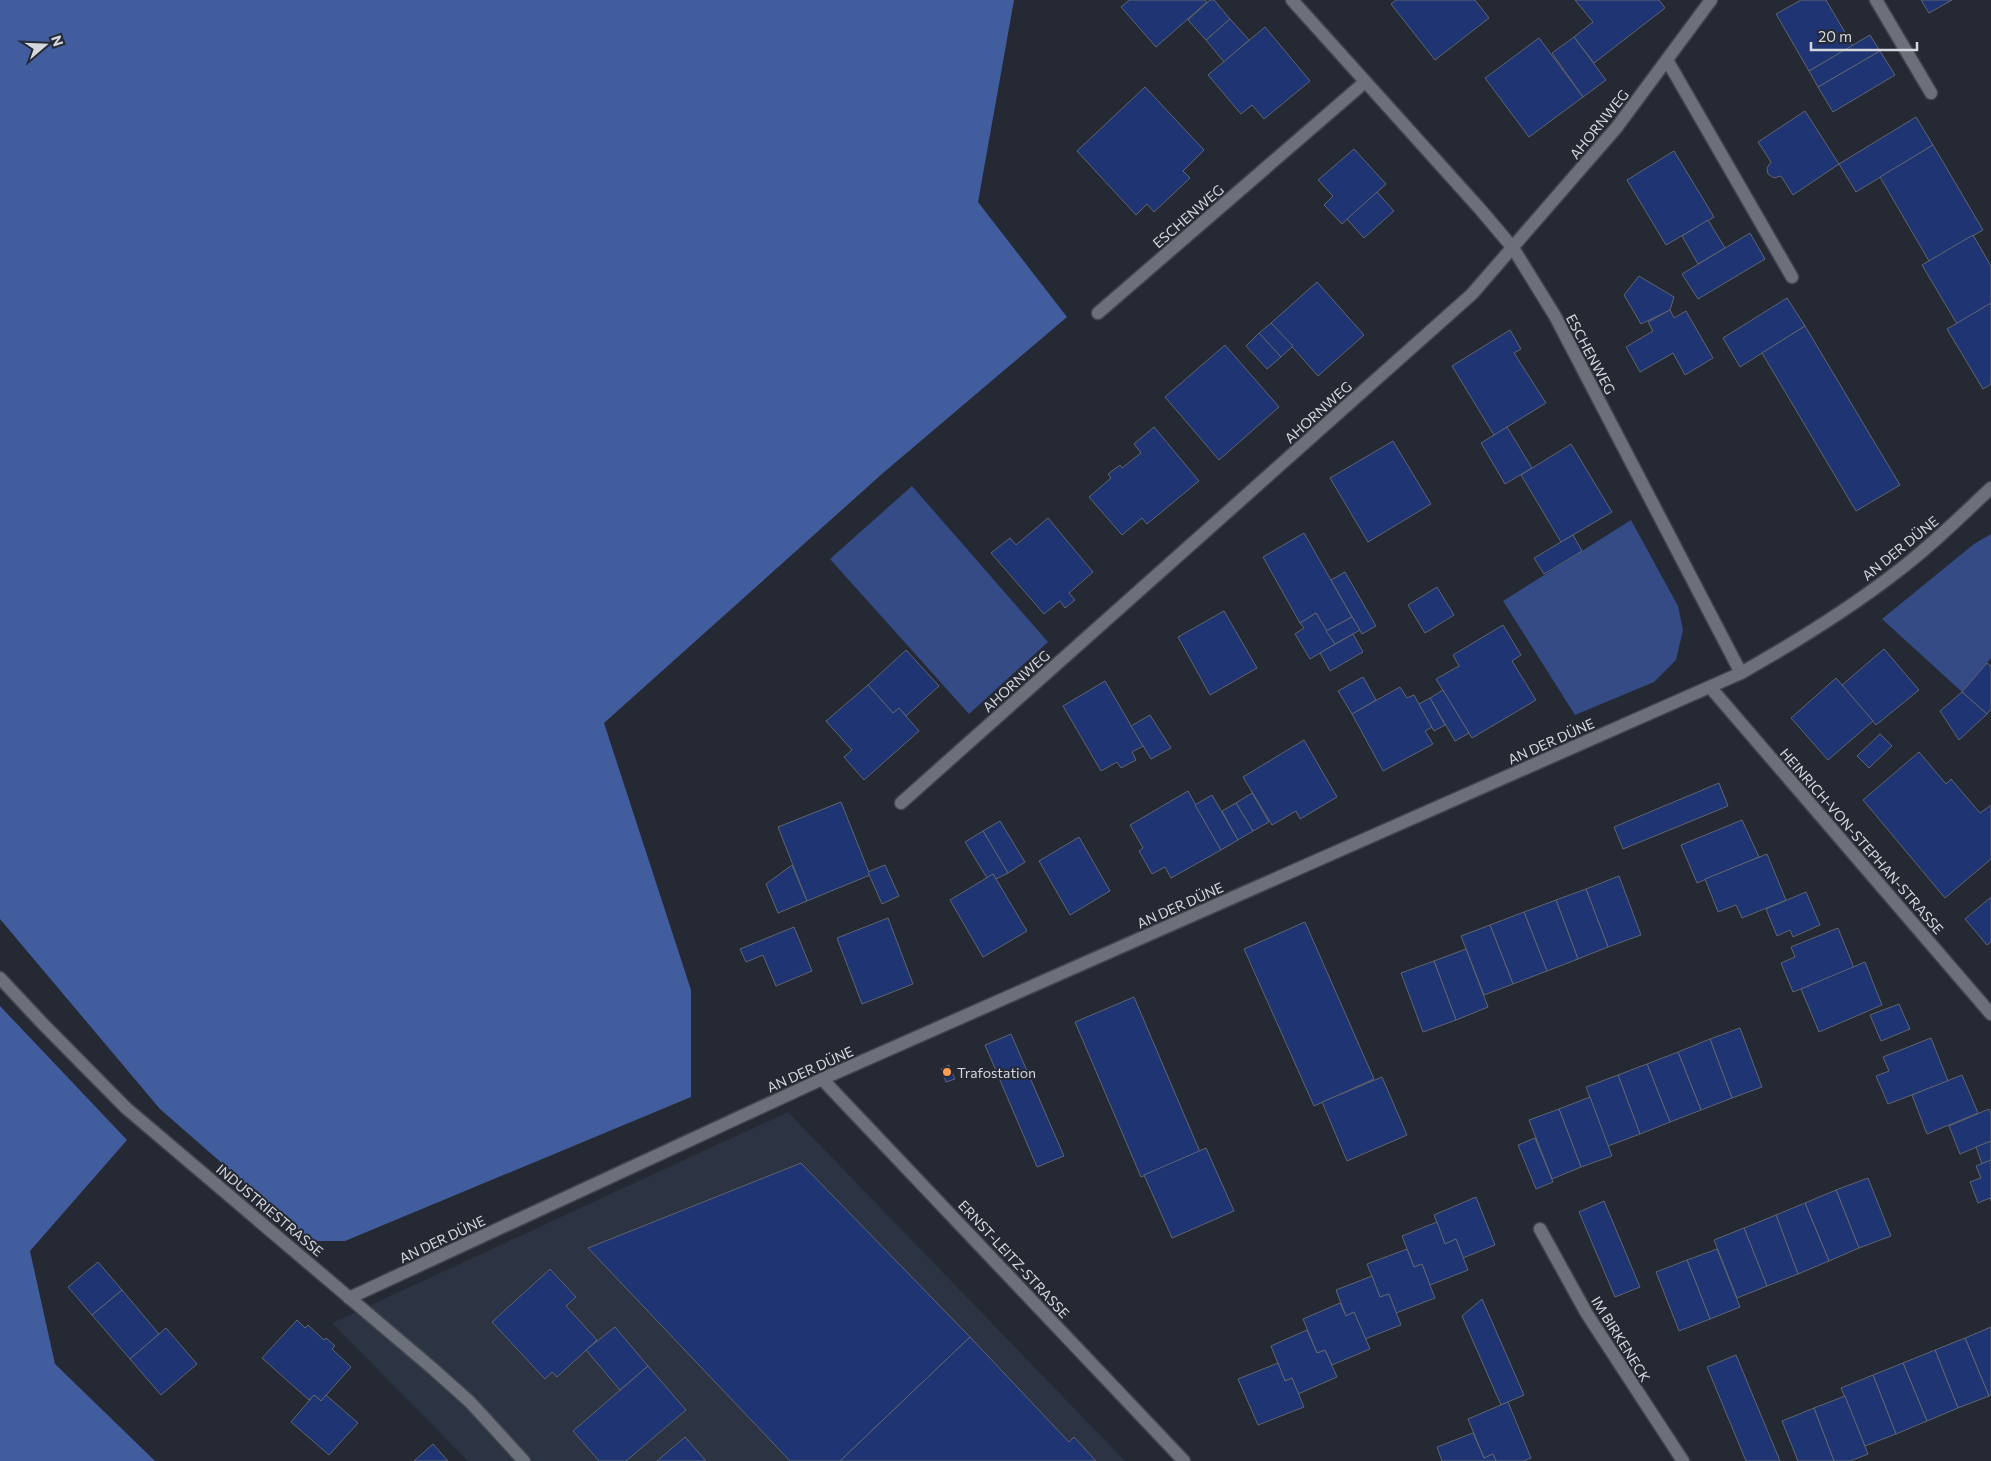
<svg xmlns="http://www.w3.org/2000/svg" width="1991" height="1461" font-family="Commissioner,sans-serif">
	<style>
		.built { fill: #2c3342 }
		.green { fill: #344b85 }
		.forest { fill: #425d9e }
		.building { fill: #1f3573; stroke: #5f646f }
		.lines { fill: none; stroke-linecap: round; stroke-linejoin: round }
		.minor-casing { stroke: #41454d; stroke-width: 15 }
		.minor { stroke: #6b707b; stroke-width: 12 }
		.poi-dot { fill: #fc9d54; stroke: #252933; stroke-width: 2 }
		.labels { text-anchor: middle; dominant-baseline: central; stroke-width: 4; stroke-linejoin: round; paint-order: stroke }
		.street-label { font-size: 14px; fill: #d4d7dd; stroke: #252933 }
		.poi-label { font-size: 14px; fill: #d4d7dd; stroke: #252933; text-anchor: start }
	</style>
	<rect width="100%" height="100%" fill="#252933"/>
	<polygon class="built" points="788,1112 1125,1461 468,1461 332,1323"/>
	<g class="green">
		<polygon points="912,486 1048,642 969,714 830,559"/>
		<polygon points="1631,520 1678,606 1683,630 1676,660 1654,682 1575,715 1503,601"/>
		<polygon points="1991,534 1991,658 1962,692 1882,619 1974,544"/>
	</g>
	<g class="forest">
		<polygon points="0,0 1014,0 978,202 1067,317 883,473 604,723 691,990 691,1097 345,1241 311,1241 160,1109 0,919"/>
		<polygon points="0,1006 127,1140 30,1251 55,1364 155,1461 0,1461"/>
	</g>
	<g class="building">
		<polygon points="1129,0 1205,0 1207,2 1156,47 1121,7"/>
		<polygon points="1210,0 1214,0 1230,19 1206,40 1188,20"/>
		<polygon points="1396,0 1475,0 1489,18 1435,60 1391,4"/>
		<polygon points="1575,0 1659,0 1665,8 1594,63 1574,37 1593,22"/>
		<polygon points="1801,0 1826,0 1853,46 1809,71 1776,14"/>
		<polygon points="1921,0 1952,0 1929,13"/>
		<polygon points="1230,19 1249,40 1224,62 1206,40"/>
		<polygon points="1265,27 1310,81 1264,119 1252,105 1241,114 1208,75"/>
		<polygon points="1870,35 1880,51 1818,87 1809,71"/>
		<polygon points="1574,37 1606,80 1583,97 1552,53"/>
		<polygon points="1539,38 1583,97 1529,137 1485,78"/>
		<polygon points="1880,51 1895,75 1833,112 1818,87"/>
		<polygon points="1145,87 1204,150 1183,171 1190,178 1154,212 1147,204 1136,215 1077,151"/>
		<polygon points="1805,111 1839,164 1793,195 1781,176 1774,178 1768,174 1767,168 1771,162 1758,142"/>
		<polygon points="1916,117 1933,145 1856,192 1839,164"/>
		<polygon points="1933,145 1983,230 1929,261 1880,177"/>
		<polygon points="1354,149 1386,184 1342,224 1324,205 1333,196 1318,180"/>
		<polygon points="1674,151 1714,217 1666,245 1627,180"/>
		<polygon points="1377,192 1394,211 1364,238 1347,219"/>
		<polygon points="1708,220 1725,248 1698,264 1682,236"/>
		<polygon points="1750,233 1765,259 1698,299 1682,274"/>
		<polygon points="1973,235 1991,266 1991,303 1957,324 1922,265"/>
		<polygon points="1639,276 1674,297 1670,310 1641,324 1624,295"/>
		<polygon points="1317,282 1364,335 1318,376 1271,323"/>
		<polygon points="1787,298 1805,326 1740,367 1723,338"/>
		<polygon points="1991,303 1991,384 1983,389 1947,329"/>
		<polygon points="1670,310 1674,318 1686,311 1713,358 1685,375 1673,353 1640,372 1626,347 1653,331 1648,322"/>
		<polygon points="1271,323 1293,346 1281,357 1259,333"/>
		<polygon points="1805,326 1900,485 1856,511 1762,353"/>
		<polygon points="1510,330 1521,349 1514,353 1546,403 1494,435 1452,366"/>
		<polygon points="1259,333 1281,357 1267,369 1246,346"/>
		<polygon points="1225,345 1279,407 1219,460 1165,397"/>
		<polygon points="1154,427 1199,481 1147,524 1142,518 1122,535 1089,497 1111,478 1108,474 1120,465 1122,468 1141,453 1134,444"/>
		<polygon points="1507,427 1532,468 1505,484 1481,443"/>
		<polygon points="1393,441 1431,504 1368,542 1330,478"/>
		<polygon points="1571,444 1612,512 1561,542 1521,475"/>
		<polygon points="1048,518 1093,572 1069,593 1075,600 1065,608 1060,601 1044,614 991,553 1010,538 1016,545"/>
		<polygon points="1304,533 1352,617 1326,631 1316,613 1300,623 1263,557"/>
		<polygon points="1573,535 1582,551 1544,574 1534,558"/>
		<polygon points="1345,572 1376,626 1362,634 1331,580"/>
		<polygon points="1437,587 1454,615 1425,633 1408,605"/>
		<polygon points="1224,611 1257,668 1210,695 1178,637"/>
		<polygon points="1316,613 1335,644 1310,659 1295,634 1304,628 1300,623"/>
		<polygon points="1352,617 1360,630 1335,644 1326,631"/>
		<polygon points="1503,625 1521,655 1512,661 1536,700 1472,738 1436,679 1459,666 1453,655"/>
		<polygon points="1353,634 1363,652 1330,671 1320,653"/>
		<polygon points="1884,649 1919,690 1876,725 1842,685"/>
		<polygon points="906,650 939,686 906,716 899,708 893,713 868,685"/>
		<polygon points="1987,663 1991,666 1991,709 1987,714 1962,692"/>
		<polygon points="1363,677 1376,700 1352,714 1338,691"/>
		<polygon points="1836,678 1873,721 1828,760 1791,718"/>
		<polygon points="1105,681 1143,746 1132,752 1136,760 1121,768 1117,762 1101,771 1063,706"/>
		<polygon points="868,685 893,713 899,708 919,731 864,780 844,757 852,750 826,721"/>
		<polygon points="1400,687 1407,698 1414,695 1432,727 1425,731 1433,744 1383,771 1352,714"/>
		<polygon points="1443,690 1469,733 1455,741 1430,698"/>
		<polygon points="1962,692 1987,714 1959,740 1940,711"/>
		<polygon points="1430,698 1445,725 1434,731 1419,704"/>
		<polygon points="1150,715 1171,748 1151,759 1131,726"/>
		<polygon points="1880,734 1892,746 1869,768 1857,756"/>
		<polygon points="1304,740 1337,797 1300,819 1296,811 1272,825 1243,777"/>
		<polygon points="1919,752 1946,784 1951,779 1980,813 1991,805 1991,859 1945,898 1863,800"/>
		<polygon points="1719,783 1728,806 1623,849 1614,827"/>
		<polygon points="1188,791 1221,850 1171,878 1165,867 1152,874 1139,851 1143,848 1130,825"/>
		<polygon points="1252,793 1269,822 1253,831 1236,803"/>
		<polygon points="1212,795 1238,840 1221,850 1195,805"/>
		<polygon points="841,802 870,875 807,901 778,827"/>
		<polygon points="1236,803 1253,831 1238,840 1222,811"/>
		<polygon points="1742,820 1759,857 1697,883 1681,845"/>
		<polygon points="1000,821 1025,862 1008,873 983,831"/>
		<polygon points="983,831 1008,873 996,879 993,874 987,878 965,842"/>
		<polygon points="1079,837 1110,891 1070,915 1039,861"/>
		<polygon points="1767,854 1786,900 1742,918 1736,905 1718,912 1705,879"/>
		<polygon points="792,865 807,901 778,913 766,884"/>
		<polygon points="885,865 899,896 882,904 868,872"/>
		<polygon points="993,874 1027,931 983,957 950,900"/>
		<polygon points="1619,876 1641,935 1608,947 1586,889"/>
		<polygon points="1586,889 1608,947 1578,959 1556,900"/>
		<polygon points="1806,892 1820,925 1793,937 1790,930 1777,936 1766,909"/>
		<polygon points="1991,897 1991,942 1987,945 1965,919"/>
		<polygon points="1556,900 1578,959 1547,971 1524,912"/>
		<polygon points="1524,912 1547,971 1513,984 1490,925"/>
		<polygon points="888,918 913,984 862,1004 837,938"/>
		<polygon points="1305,922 1374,1079 1314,1106 1244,949"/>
		<polygon points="1490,925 1513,984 1484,995 1461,936"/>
		<polygon points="794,927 812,971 776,986 763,955 746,962 740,949"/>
		<polygon points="1838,928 1854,968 1793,992 1781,963 1795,957 1791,947"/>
		<polygon points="1466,949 1488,1007 1456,1020 1434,961"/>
		<polygon points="1434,961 1456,1020 1423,1032 1401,973"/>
		<polygon points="1865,962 1882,1005 1819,1032 1801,989"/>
		<polygon points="1134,997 1200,1152 1141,1177 1075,1022"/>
		<polygon points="1899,1004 1910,1029 1881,1041 1870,1015"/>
		<polygon points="1740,1028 1762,1087 1732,1098 1710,1039"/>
		<polygon points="1011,1034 1064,1156 1037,1167 985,1045"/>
		<polygon points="1931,1038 1948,1081 1888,1104 1876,1076 1889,1071 1883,1057"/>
		<polygon points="1710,1039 1732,1098 1701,1110 1678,1052"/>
		<polygon points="1678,1052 1701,1110 1670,1122 1647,1064"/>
		<polygon points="1647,1064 1670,1122 1640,1134 1618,1075"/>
		<polygon points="949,1065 955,1079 946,1082 941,1069"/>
		<polygon points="1618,1075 1640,1134 1608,1146 1586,1087"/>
		<polygon points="1962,1075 1978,1113 1927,1134 1912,1095"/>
		<polygon points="1382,1077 1407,1135 1347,1161 1322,1102"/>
		<polygon points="1590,1097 1612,1156 1581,1167 1559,1109"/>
		<polygon points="1559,1109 1581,1167 1552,1179 1529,1120"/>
		<polygon points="1989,1109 1991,1113 1991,1141 1960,1154 1949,1126"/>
		<polygon points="1535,1138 1553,1182 1536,1189 1518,1145"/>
		<polygon points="1991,1141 1991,1160 1982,1164 1976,1147"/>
		<polygon points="1206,1148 1234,1211 1172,1238 1144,1175"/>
		<polygon points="1991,1160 1991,1201 1990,1198 1978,1203 1970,1182 1981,1178 1976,1166"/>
		<polygon points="801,1163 970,1337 840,1461 790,1461 588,1248"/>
		<polygon points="1868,1178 1891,1236 1859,1248 1836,1190"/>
		<polygon points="1836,1190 1859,1248 1829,1261 1805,1203"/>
		<polygon points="1476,1197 1495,1245 1463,1258 1456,1239 1445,1244 1434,1215"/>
		<polygon points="1604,1201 1640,1287 1615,1297 1579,1212"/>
		<polygon points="1805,1203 1829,1261 1798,1274 1776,1215"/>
		<polygon points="1776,1215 1798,1274 1767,1286 1744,1228"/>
		<polygon points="1437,1222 1445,1244 1456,1239 1468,1270 1430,1285 1422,1264 1414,1267 1402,1236"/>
		<polygon points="1744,1228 1767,1286 1737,1298 1714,1240"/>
		<polygon points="1407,1249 1414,1267 1422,1264 1435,1298 1396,1313 1389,1294 1380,1297 1367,1264"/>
		<polygon points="1717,1249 1740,1307 1710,1319 1687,1260"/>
		<polygon points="1687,1260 1710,1319 1679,1331 1656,1272"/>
		<polygon points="98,1262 122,1290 92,1315 68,1287"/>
		<polygon points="550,1269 576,1297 566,1306 597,1340 557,1377 552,1372 545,1379 492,1322"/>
		<polygon points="1372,1276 1380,1297 1389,1294 1401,1325 1365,1339 1354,1312 1346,1316 1336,1290"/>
		<polygon points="122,1290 159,1334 130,1359 92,1315"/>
		<polygon points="1482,1299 1524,1395 1501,1405 1462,1316"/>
		<polygon points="1340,1303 1346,1316 1354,1312 1370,1349 1332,1365 1325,1350 1317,1353 1303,1319"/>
		<polygon points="297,1320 305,1328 308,1325 324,1340 326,1338 335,1346 332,1349 351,1367 321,1401 314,1395 309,1400 262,1358"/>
		<polygon points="615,1327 648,1366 620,1390 586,1350"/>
		<polygon points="1991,1327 1991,1395 1989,1396 1965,1338"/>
		<polygon points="166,1328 197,1364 161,1395 130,1359"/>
		<polygon points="1307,1330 1317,1353 1325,1350 1337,1377 1298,1394 1292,1378 1285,1381 1271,1346"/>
		<polygon points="970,1337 1069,1442 1074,1437 1096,1461 840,1461"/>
		<polygon points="1965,1338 1989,1396 1958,1408 1935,1350"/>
		<polygon points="1935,1350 1958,1408 1927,1421 1903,1363"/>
		<polygon points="1736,1355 1780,1461 1746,1461 1707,1367"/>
		<polygon points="1278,1363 1285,1381 1292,1378 1304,1407 1258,1425 1238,1379"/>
		<polygon points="1903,1363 1927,1421 1896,1434 1873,1375"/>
		<polygon points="648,1366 686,1410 626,1461 599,1461 573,1431"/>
		<polygon points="1873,1375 1896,1434 1865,1446 1841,1388"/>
		<polygon points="314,1395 321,1401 326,1395 358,1423 329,1455 291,1422"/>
		<polygon points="1845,1396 1868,1454 1850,1461 1834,1461 1814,1408"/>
		<polygon points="1508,1402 1531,1458 1524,1461 1496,1461 1493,1454 1484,1458 1468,1419"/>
		<polygon points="1814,1408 1834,1461 1798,1461 1782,1421"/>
		<polygon points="1473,1433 1484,1458 1493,1454 1496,1461 1442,1461 1437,1447"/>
		<polygon points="685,1437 706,1461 657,1461"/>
		<polygon points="433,1444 448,1461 414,1461"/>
	</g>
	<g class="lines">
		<defs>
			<g id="minor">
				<polyline points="1292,0 1480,209 1513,248 1555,316 1741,673"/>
				<polyline points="1876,0 1931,93"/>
				<polyline points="1667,60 1792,277"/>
				<polyline points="1098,313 1365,82"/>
				<polyline points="1710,687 1991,1014"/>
				<polyline points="901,803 1472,294 1617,127 1711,0"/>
				<polyline points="0,978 43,1024 126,1108 432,1368 470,1402 524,1461"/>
				<polyline points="822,1079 1184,1461"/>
				<polyline points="1540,1229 1587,1314 1683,1461"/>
				<path d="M 349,1298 L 822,1079 L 1741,673 C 1794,643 1846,611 1894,574 C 1929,548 1960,517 1991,488"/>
			</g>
		</defs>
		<use href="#minor" class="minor-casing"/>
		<use href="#minor" class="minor"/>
	</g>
	<circle class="poi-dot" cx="947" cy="1072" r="5"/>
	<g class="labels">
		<g class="street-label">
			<text transform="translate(1599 124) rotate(-51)">AHORNWEG</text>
			<text transform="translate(1188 216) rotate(-41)">ESCHENWEG</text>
			<text transform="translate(1591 354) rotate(62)">ESCHENWEG</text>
			<text transform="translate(1318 412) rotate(-42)">AHORNWEG</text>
			<text transform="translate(1900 548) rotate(-39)">AN DER DÜNE</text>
			<text transform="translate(1016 681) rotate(-42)">AHORNWEG</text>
			<text transform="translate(1551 741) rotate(-24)">AN DER DÜNE</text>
			<text transform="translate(1862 841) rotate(49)">HEINRICH-VON-STEPHAN-STRASSE</text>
			<text transform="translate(1180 905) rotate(-24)">AN DER DÜNE</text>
			<text transform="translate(810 1069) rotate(-24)">AN DER DÜNE</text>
			<text transform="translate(270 1210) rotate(40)">INDUSTRIESTRASSE</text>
			<text transform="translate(442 1239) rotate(-25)">AN DER DÜNE</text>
			<text transform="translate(1014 1259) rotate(47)">ERNST-LEITZ-STRASSE</text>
			<text transform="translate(1621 1339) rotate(58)">IM BIRKENECK</text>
		</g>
		<g class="poi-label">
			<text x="957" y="1072">Trafostation</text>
		</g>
	</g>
	<g transform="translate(45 45) rotate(71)" stroke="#252933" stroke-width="4" paint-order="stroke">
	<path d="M0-4L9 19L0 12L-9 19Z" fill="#d4d7dd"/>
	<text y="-8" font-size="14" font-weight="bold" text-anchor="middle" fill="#d4d7dd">N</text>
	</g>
	<path d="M1811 42v8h106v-8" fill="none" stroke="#d4d7dd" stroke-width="2.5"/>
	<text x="1818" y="42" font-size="15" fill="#d4d7dd" stroke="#252933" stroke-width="4" paint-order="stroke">20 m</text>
</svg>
